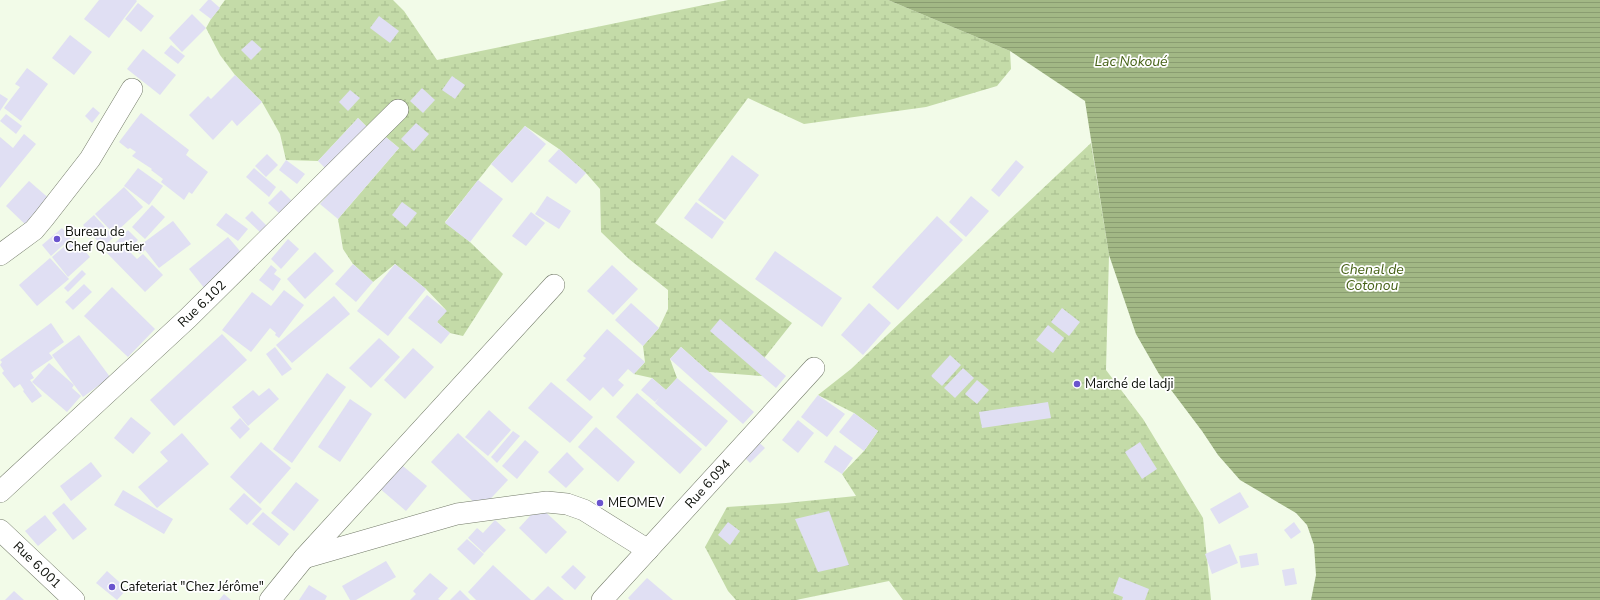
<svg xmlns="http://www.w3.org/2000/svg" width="1600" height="600" font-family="'Nunito Sans',sans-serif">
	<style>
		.wetland { fill: url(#wetland-marsh) }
		.water { fill: url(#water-rules) }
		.building { fill: #e0dff3 }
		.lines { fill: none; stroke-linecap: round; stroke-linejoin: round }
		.minor-casing { stroke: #737a69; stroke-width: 22 }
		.minor { stroke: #fff; stroke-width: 21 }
		.poi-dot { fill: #6a54ce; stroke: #fff; stroke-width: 1.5 }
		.labels { text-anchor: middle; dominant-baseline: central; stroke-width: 3.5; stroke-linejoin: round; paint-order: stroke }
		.poi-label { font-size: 13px; fill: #0a0d07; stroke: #fff; text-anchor: start }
		.street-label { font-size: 13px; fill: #0a0d07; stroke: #fff }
		.water-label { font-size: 14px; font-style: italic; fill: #476217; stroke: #fff }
	</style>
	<defs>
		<pattern id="wetland-marsh" width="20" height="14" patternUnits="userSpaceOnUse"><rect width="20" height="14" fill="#c4dba8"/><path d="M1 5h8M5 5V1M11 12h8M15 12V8" fill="none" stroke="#a7bb8f"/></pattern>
		<pattern id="water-rules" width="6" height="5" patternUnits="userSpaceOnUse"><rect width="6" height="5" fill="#a2b885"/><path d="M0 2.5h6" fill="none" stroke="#8a9d71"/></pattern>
	</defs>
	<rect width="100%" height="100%" fill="#f2fbe8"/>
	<g class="wetland">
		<polygon points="225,0 393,0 404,11 437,60 728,0 888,0 1010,51 1011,69 997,86 926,107 804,124 748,98 655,223 792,323 765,357 762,376 709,372 681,347 670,359 677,378 666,390 652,378 634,374 645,362 643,346 659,328 668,309 668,290 629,259 601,232 600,189 586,173 559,149 525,126 491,164 445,222 470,242 503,274 463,336 450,333 437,322 446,310 426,289 395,264 373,282 353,264 343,249 338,219 399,148 381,133 369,129 358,118 318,161 286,160 280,134 262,102 235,75 220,55 206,28 211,19"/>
		<polygon points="1091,143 1109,255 1106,370 1143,419 1203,518 1211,600 903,600 889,581 796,600 736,600 728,591 705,547 727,507 786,503 856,496 842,474 864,451 878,431 854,413 818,395 851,369"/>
	</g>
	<polygon class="water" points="888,0 1600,0 1600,600 1311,600 1316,575 1314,545 1307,525 1296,513 1240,480 1218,455 1202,431 1159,374 1136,334 1109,255 1085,101 1010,51"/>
	<g class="building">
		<polygon points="99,0 136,0 137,1 109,38 84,19"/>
		<polygon points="208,0 211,0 220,8 211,19 199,10"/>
		<polygon points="138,3 154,16 141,32 125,19"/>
		<polygon points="192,14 206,28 182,52 169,38"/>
		<polygon points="379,16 399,31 390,43 370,28"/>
		<polygon points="70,35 92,52 74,75 52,58"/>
		<polygon points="252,40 262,49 251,60 241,50"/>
		<polygon points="171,45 185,56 178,64 164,53"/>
		<polygon points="143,49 176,75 160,95 127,69"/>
		<polygon points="27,68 48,84 21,121 4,108 20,87 15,84"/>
		<polygon points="235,75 262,102 237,126 232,120 213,140 189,115 208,96 211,99"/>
		<polygon points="452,76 465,85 455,99 442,90"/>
		<polygon points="422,88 435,100 423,113 410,101"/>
		<polygon points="350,90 360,98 348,111 339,102"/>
		<polygon points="0,94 8,99 0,111"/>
		<polygon points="93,107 100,113 92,123 85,116"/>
		<polygon points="141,113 189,150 186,155 208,172 192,194 189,192 184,200 161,182 163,179 151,170 152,169 132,156 136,152 130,148 128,149 119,142"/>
		<polygon points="6,114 22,126 16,134 0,121"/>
		<polygon points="358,118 369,129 329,172 318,161"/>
		<polygon points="416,123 429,134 414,151 401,139"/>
		<polygon points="525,126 546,144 512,183 491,164"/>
		<polygon points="381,133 399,148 338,219 320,204"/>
		<polygon points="24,134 36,144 0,188 0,137 13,148"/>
		<polygon points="559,149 586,173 576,184 548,161"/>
		<polygon points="267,154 278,165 266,177 255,166"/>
		<polygon points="732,155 759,175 725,220 698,200"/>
		<polygon points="286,160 305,174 297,184 279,170"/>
		<polygon points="1016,160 1024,167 999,197 991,190"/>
		<polygon points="138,168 163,186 149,205 124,186"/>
		<polygon points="254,168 276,187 269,197 246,177"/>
		<polygon points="478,180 503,199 470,242 445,223"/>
		<polygon points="29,181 52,201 28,227 6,206"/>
		<polygon points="124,187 143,207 114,234 95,214"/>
		<polygon points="281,190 293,202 281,215 268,203"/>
		<polygon points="547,196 571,211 559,229 535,214"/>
		<polygon points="971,196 989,211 966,237 949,222"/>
		<polygon points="402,202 417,213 406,227 392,215"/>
		<polygon points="696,202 724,222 712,239 684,218"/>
		<polygon points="152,205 165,217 145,239 132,227"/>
		<polygon points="252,211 268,227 262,234 245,218"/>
		<polygon points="531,212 545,223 526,246 512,236"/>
		<polygon points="226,213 248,229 238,241 216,225"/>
		<polygon points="94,215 114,237 103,247 83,225"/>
		<polygon points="937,216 963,240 898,310 872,287"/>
		<polygon points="173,221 191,244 159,268 145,250 140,254 135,249"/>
		<polygon points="62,228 71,238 51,256 42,245"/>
		<polygon points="128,230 138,240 128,250 137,259 143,254 163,275 145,292 106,252"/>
		<polygon points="228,237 245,257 205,289 189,269"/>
		<polygon points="74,238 90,257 68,277 52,257"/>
		<polygon points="288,239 299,249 281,269 271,259"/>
		<polygon points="775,251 842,298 822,327 755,279"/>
		<polygon points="315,252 334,271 305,299 287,279"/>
		<polygon points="50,258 69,279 37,306 19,285"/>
		<polygon points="353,264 373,282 356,302 335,284"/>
		<polygon points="395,264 426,289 388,336 357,311"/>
		<polygon points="271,265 277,270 274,274 281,279 273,291 259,280"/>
		<polygon points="612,265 638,289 613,315 587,291"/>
		<polygon points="82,270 86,274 68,292 64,288"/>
		<polygon points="84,284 92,292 73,310 65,302"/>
		<polygon points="112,287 155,329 128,357 84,316"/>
		<polygon points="284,290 304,305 279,338 275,335 276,333 270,328 251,352 222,330 252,292 271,306"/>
		<polygon points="427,295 447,311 437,322 450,333 441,344 408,318"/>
		<polygon points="334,296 350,314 292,363 276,345"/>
		<polygon points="631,303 659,328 643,346 615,320"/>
		<polygon points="869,303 891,323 863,355 841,335"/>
		<polygon points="1062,308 1080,322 1069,336 1051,322"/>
		<polygon points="720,319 786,376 776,388 710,331"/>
		<polygon points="51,323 64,342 49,353 53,358 31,373 34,378 30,380 42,396 32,403 23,391 24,390 20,384 14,388 2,373 4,371 0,365 2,362 0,360"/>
		<polygon points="1048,325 1064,338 1053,353 1036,340"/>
		<polygon points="607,329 645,362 634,374 628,369 618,380 624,385 613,397 603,387 590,401 566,380 586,358 583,356"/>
		<polygon points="222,334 247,360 174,426 150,400"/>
		<polygon points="79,335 110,377 83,397 52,355"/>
		<polygon points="379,338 400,357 371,388 349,368"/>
		<polygon points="275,347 292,369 282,376 266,354"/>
		<polygon points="681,347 754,412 743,424 670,359"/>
		<polygon points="413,348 434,367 405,399 384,380"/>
		<polygon points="950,355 961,365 942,386 931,376"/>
		<polygon points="49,363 74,385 72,388 81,396 67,412 32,382"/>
		<polygon points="963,368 974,378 955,398 944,388"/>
		<polygon points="327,373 346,387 292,463 273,449"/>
		<polygon points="652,378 666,390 677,378 728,421 706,447 655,403 659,398 655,402 641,390"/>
		<polygon points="977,380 989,390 977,404 965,394"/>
		<polygon points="551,382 593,417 570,443 528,408"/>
		<polygon points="269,388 279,399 248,426 232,407 253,390 259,396"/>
		<polygon points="637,393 702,449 680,474 616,417"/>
		<polygon points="818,395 845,414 827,437 801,417"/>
		<polygon points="350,399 372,414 340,462 318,447"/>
		<polygon points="1048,402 1051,418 982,428 979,412"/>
		<polygon points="489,410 511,430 488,456 465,437"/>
		<polygon points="854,413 878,431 864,451 839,432"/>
		<polygon points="131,417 151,433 133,454 114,438"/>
		<polygon points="240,418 250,429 240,439 230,428"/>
		<polygon points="798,420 814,433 798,453 782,440"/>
		<polygon points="596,427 635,462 618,482 578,447"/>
		<polygon points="513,431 520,436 497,463 491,457"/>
		<polygon points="182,433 209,464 157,508 138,487 168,461 160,452"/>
		<polygon points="458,433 508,480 481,509 431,462"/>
		<polygon points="755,439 765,448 750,463 741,454"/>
		<polygon points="525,440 539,452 517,479 502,466"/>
		<polygon points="261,442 291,468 260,504 230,477"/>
		<polygon points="1140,442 1157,469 1142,479 1125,452"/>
		<polygon points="835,445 853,458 842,474 824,462"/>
		<polygon points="567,452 584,469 566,488 548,472"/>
		<polygon points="91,462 102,476 71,501 60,486"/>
		<polygon points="398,462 427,486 406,511 378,487"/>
		<polygon points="296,482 319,500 294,531 271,513"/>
		<polygon points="123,490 173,519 164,534 114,505"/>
		<polygon points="1240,492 1249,507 1219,524 1210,509"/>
		<polygon points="244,493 262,509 247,525 229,509"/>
		<polygon points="64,503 87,529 73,540 52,513"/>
		<polygon points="539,506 567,532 546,554 519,528"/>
		<polygon points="829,511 849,565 818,572 795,519"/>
		<polygon points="263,512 289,534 279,546 252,524"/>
		<polygon points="45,515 57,530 38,546 25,531"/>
		<polygon points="495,520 506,530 484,553 468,538 477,528 483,533"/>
		<polygon points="728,522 740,531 730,545 718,535"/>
		<polygon points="1294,522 1301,532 1291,539 1284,530"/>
		<polygon points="467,539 484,554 474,565 457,549"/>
		<polygon points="1230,544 1238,563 1212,574 1205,554"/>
		<polygon points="1257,553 1259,565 1241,568 1239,556"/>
		<polygon points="386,561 396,577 356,600 350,600 342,586"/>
		<polygon points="493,565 531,600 476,600 468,592"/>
		<polygon points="573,565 586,577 575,590 561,577"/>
		<polygon points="1294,568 1297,584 1285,586 1282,570"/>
		<polygon points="107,571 127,589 117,600 96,583"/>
		<polygon points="430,573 448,588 438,599 440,600 410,600 416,594 413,591"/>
		<polygon points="1119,577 1149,589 1145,600 1122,600 1123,597 1113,593"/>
		<polygon points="647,578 673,600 630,600 628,598"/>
		<polygon points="309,585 327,596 325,600 299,600"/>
		<polygon points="548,586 564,600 534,600"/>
		<polygon points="460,590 470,600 450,600"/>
		<polygon points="14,591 24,600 5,600"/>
		<polygon points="224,594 231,600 219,600"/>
	</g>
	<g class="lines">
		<defs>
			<g id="minor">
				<polyline points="0,255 34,230 44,218 90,159 132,89"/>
				<polyline points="0,492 188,318 398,110"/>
				<polyline points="0,530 74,600"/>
				<polyline points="304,558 457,514 547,502 567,504 584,510 648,550"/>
				<polyline points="270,600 304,558 554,285"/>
				<polyline points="602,600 814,368"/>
			</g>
		</defs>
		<use href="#minor" class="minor-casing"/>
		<use href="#minor" class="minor"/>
	</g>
	<g class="poi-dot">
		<circle cx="57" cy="239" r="4"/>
		<circle cx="1077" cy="384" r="4"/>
		<circle cx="600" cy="503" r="4"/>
		<circle cx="112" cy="587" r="4"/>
	</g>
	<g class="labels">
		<g class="poi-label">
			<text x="65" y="232">Bureau de<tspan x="65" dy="15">Chef Qaurtier</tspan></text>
			<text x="1085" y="384">Marché de ladji</text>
			<text x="608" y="503">MEOMEV</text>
			<text x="120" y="587">Cafeteriat "Chez Jérôme"</text>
		</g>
		<g class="street-label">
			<text transform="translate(202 304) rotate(-44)">Rue 6.102</text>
			<text transform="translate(708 484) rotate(-48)">Rue 6.094</text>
			<text transform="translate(37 565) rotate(44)">Rue 6.001</text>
		</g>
		<g class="water-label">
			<text x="1131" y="61">Lac Nokoué</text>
			<text x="1372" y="269">Chenal de<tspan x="1372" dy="16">Cotonou</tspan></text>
		</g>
	</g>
</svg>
